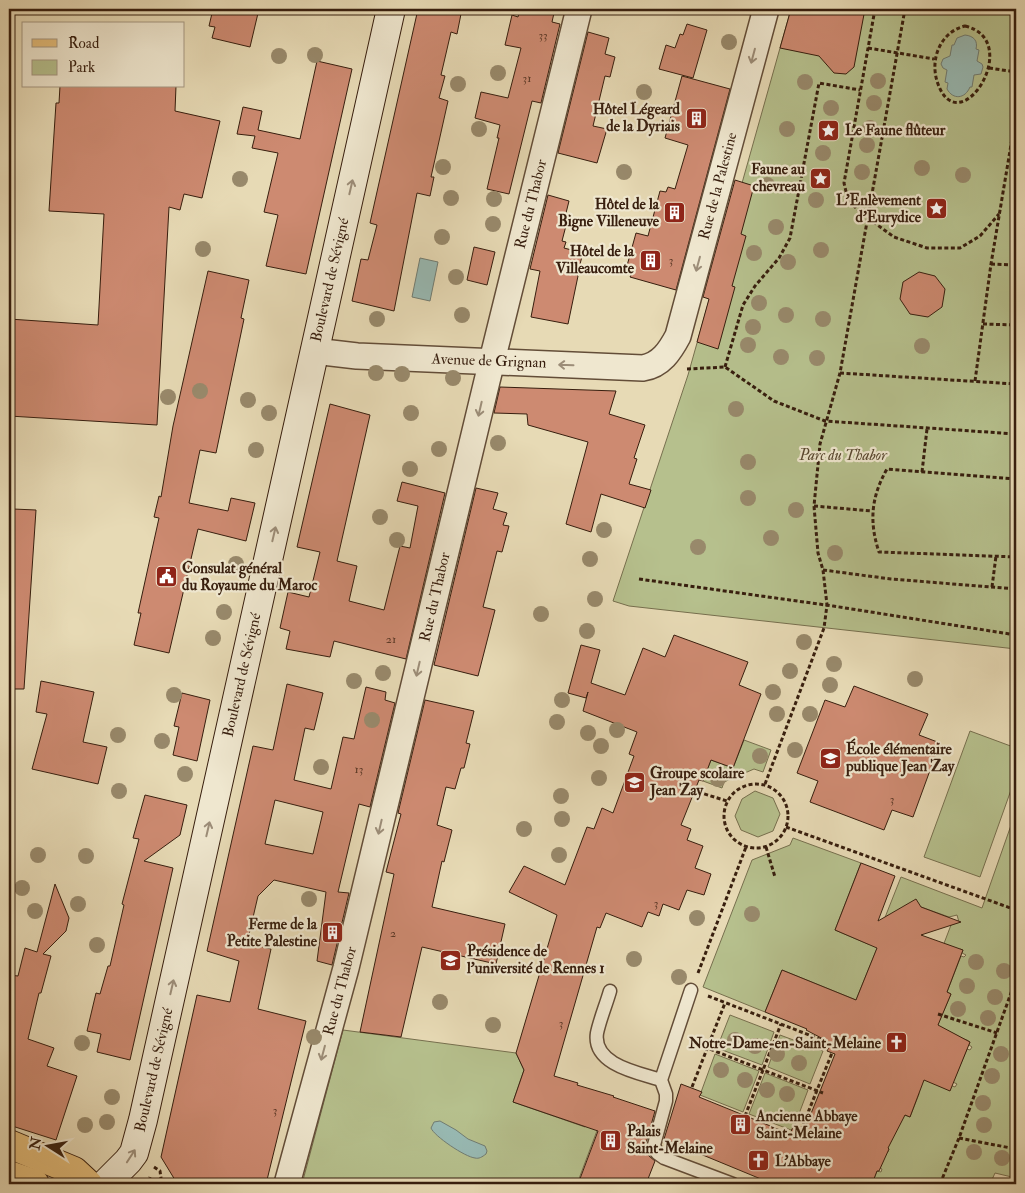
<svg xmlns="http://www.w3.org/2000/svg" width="1025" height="1193" font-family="'IM FELL Double Pica',serif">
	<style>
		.green { fill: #b6c08d; stroke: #766f4e }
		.water { fill: #98bab4; stroke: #717c72 }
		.building { fill: #cd8a71; stroke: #371e0e; fill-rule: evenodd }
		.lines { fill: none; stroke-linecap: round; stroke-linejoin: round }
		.lane-casing { stroke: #634d38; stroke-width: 15 }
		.street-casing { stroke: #634d38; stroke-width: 28 }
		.secondary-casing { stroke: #371e0e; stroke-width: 30 }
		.primary-casing { stroke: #371e0e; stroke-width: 30 }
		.path { stroke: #371e0e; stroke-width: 3; stroke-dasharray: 4 2.5; stroke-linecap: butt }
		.lane { stroke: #efe7cf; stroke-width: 12 }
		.street { stroke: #efe7cf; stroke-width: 25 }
		.secondary { stroke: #efe7cf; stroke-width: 28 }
		.primary { stroke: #e4bd7a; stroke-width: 28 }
		.tree { fill: #98896b }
		.oneway { stroke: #9c8d78 }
		.labels { text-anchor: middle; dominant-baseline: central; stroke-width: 4.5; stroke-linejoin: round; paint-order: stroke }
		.number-label { font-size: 12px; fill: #5c3927 }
		.poi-label { font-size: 15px; font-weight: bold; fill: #371e0e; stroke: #efe7cf; text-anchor: start }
		.street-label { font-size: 15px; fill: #371e0e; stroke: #efe7cf }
		.park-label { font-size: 15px; font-style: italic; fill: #57462e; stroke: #efe7cf }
	</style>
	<rect width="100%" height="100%" fill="#e7dab5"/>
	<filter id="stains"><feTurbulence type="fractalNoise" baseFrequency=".004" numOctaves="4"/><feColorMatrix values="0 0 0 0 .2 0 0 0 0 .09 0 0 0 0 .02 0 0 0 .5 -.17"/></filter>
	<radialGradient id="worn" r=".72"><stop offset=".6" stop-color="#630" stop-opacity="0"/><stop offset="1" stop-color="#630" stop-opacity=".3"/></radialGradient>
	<g class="green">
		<polygon points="791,9 1016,9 1016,649 629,606 613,601 688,375"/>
		<polygon points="970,731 1016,748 1016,776 980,877 924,857"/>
		<polygon points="744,740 771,750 763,772 754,769 724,782 722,788 703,781 711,760 733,768"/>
		<polygon points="755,791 773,798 780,814 773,831 758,837 741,830 735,816 742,799"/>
		<polygon points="1016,811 1016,1178 995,1173 990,1184 872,1184 877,1171 881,1172 882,1169 878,1167 884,1151 888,1152 889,1149 886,1147 899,1113 910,1117 919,1094 915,1071 955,1087 957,1084 953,1082 967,1049 970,1050 972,1047 969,1045 970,1042 967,1040 935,1031 951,994 947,992 961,956 964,957 966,955 962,953 963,950 960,949 958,952 943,946 951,925 959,922 957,915 949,917 921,907 882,925 901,877 982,908"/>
		<polygon points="793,838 861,863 835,930 868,944 878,946 856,1000 782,970 765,1012 703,987 752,860 790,845"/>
		<polygon points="730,1015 774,1032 762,1065 717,1048"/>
		<polygon points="343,1030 516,1053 524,1070 513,1102 585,1127 610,1096 577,1184 302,1184"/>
		<polygon points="780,1035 823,1051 810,1084 768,1067"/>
		<polygon points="715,1054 759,1071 743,1112 700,1095"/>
		<polygon points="765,1073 808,1090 794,1127 791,1130 749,1114"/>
	</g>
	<g class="water">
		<path d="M 965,35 C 974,36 978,41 976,49 L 979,50 L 977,61 L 982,64 L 983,67 L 981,74 L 974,75 L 972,87 L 970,87 C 965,99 953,100 947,89 L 948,83 L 945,82 L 947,70 L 943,68 L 941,64 L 943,59 L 950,56 L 952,45 L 954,45 L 957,38 Z"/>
		<polygon points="420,258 438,262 430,301 412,297"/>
		<path d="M 440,1121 L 456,1130 L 468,1139 L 485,1146 L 487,1151 L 486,1154 C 482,1157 479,1159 475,1158 C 465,1157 434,1136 431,1128 L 434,1122 Z"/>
	</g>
	<g class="building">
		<polygon points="213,9 259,9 250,47 212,38 215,27 209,26"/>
		<polygon points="418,9 462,9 457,34 451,32 441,75 445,76 439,98 448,101 431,177 434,177 430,196 417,193 394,311 352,301 361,259 368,260 377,225 370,223"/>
		<polygon points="520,9 534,9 554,13 552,22 560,24 541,103 532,101 509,194 487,189 499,138 497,138 500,125 475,118 481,92 508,98 521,48 505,45 512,15 518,17"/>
		<polygon points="791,9 865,9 854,67 846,74 834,73 819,56 780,48"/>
		<polygon points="687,24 707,30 693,78 659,69 666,45 675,48 680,34 683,35"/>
		<polygon points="588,32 609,38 605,54 615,57 610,77 605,76 593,126 607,129 597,163 558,153"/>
		<polygon points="317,61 352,69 306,274 266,266 278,215 264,212 278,153 252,148 255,136 237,134 243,107 262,111 258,130 300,139"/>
		<polygon points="682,76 730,89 676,290 630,277 631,275 625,273 636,233 648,236 660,191 666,192 668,187 675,189 688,145 665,138"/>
		<polygon points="60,86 176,86 175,111 220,121 202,198 184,194 180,210 169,207 157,425 9,416 9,319 98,325 104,214 49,211 56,103 59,103"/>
		<polygon points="735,180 754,186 741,234 746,236 732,286 735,287 718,349 697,342 709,299 703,297"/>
		<polygon points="548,195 569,201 566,213 569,214 562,241 566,242 564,248 583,253 577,275 578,276 568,324 531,317 540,271 530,269"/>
		<polygon points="474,247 495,252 487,285 467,280"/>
		<polygon points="208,271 249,280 241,318 244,319 216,453 200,450 189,503 228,511 231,498 255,503 246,541 198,529 169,653 134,645 141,613 138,613 159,518 154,517 159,496 161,497 173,426"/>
		<polygon points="919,272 935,276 945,289 942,307 928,317 910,314 900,299 903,282"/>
		<polygon points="500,387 616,391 609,414 645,425 634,458 637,459 629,484 651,490 645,508 601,494 591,532 566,524 588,442 528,425 527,414 494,413"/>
		<polygon points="330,404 370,415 337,561 357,566 349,601 384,610 400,546 410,548 418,506 397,501 402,482 445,493 406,659 334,641 330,657 286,649 290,631 280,628 288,592 309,597 320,552 297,547"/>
		<polygon points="476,488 498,493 493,509 507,513 503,525 509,526 502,552 497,551 483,607 495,610 478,676 434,665"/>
		<polygon points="13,509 36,510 24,689 9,689 9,574"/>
		<polygon points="674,635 748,662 739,685 761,694 733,768 711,760 703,781 699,780 681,825 691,829 687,840 703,846 695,868 711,874 704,895 687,890 679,910 663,904 659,916 648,912 642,927 606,913 600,928 597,927 554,1076 578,1083 577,1085 614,1096 613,1097 655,1111 646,1143 649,1156 655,1161 646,1184 578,1184 598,1131 513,1102 524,1070 516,1053 557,915 509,892 524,866 565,885 587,827 594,829 602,808 613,813 634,756 629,754 637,732 583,711 588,692 586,698 568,693 581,645 600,650 591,683 625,695 643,648 665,657"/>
		<polygon points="41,681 94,692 83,742 107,747 98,784 32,769 47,714 36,712"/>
		<path d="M 287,684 L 323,693 L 314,730 L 305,728 L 294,780 L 331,789 L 343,737 L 354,739 L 366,687 L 386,692 L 385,700 L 395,703 L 370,807 L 359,804 L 338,892 L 349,893 L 332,965 L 317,961 L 326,892 L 274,880 L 258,896 L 247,943 L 271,949 L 258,1009 L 306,1021 L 266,1184 L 187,1184 L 175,1180 L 161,1157 L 197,995 L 230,1002 L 239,961 L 207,951 L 253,746 L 273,750 ZM 275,800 L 323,812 L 313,854 L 265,844 Z"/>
		<polygon points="854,686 928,714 919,735 940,743 913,817 892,810 884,830 810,802 818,781 797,773 825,700 845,707"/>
		<polygon points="182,693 210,700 197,761 173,755 179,727 174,726"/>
		<polygon points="425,700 474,711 466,743 470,744 464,768 461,768 455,789 446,787 437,825 452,830 444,862 442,861 432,907 505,924 496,964 422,947 401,1037 360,1032 394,874 386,872 401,814 398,813"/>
		<polygon points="145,795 187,805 180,835 144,861 173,868 130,1060 97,1052 101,1034 87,1031 96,993 100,994 108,966 110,966 124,905 122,904 139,839 133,838"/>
		<polygon points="861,863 895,876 878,921 916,899 921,907 961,922 921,935 963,950 947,992 951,994 938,1025 970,1042 950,1091 924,1080 910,1117 905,1115 888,1148 889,1149 879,1171 877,1171 872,1184 773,1184 664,1139 681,1084 702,1092 699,1097 790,1134 793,1127 804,1131 835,1054 827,1051 831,1043 806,1030 807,1029 765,1012 782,970 856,1000 877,948 835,930"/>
		<polygon points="55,884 69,918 66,931 43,954 51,956 41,993 39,993 28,1039 54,1048 47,1066 77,1076 56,1140 9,1125 9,975 18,976 25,948 37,952"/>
	</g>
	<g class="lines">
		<defs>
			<g id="lane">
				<polyline points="691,990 661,1080 666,1094 666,1101 654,1145 657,1153 664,1158 733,1184"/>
				<path d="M 610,991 C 606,1005 600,1019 597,1033 C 592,1065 639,1073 661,1080"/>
			</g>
			<g id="street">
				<path d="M 314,351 L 357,356 L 643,368 C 661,365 670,351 678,336 L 766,9"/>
				<polyline points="287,1184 346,968 487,381 579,9"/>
			</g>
			<polyline id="secondary" points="105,1184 128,1161 134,1153 143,1120 391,9"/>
			<g id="primary">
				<polyline points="9,1144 74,1171 88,1184"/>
				<polyline points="9,1175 35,1184"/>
			</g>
		</defs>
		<use href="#lane" class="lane-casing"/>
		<use href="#street" class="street-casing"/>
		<use href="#secondary" class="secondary-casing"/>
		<use href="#primary" class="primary-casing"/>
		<g class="path">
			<polyline points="875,9 844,183 848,200 861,213 894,237 927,248 960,248 980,236 999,214"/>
			<path d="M 965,26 C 1025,40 960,144 938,84 C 929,60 940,32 965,26 Z"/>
			<polyline points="868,48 934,59"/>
			<polyline points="989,68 1016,72"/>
			<polyline points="991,264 1016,265"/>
			<polyline points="983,324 1016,325"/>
			<polyline points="725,367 743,305 755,286 779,258 790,238 819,83 860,90"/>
			<polyline points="687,369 725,367 774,401 825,421 1016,434"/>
			<polyline points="840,373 1016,384"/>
			<polyline points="975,381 991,264 1016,115"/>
			<polyline points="922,472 927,429"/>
			<path d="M 1016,479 L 887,469 C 871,497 869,522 879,552 L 1016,557"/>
			<polyline points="814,506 872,511"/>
			<polyline points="823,570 891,579 1016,589"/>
			<polyline points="639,579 833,606 1016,635"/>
			<polyline points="992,587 996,556"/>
			<circle cx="756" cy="816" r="32"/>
			<polyline points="765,784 824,628 827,605 823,570 818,553 814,506 820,444 840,373 905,9"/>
			<polyline points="698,792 727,801"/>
			<polyline points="786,827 1016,910"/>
			<polyline points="766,847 775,877"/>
			<polyline points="698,973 746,847"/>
			<polyline points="708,996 830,1043"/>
			<polyline points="938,1014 997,1033"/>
			<polyline points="692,1042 763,1070 781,1024"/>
			<polyline points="692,1087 725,1003"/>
			<polyline points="745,1116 763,1070 823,1093"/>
			<polyline points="801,1130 832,1053"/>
			<polyline points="959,1138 1016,1149"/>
			<polyline points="154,1167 160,1171 161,1178 159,1184"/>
			<polyline points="148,1184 150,1177"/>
			<polyline points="940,1184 959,1138 1016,979"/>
		</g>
		<use href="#lane" class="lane"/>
		<use href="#street" class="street"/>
		<use href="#secondary" class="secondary"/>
		<use href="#primary" class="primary"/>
	</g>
	<g class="tree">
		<circle cx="729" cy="42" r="8"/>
		<circle cx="315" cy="55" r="8"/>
		<circle cx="279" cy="56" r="8"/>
		<circle cx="498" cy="73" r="8"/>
		<circle cx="878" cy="81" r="8"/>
		<circle cx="805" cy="82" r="8"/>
		<circle cx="458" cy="84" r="8"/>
		<circle cx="644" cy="92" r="8"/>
		<circle cx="874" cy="103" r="8"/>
		<circle cx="831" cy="108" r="8"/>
		<circle cx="870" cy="128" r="8"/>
		<circle cx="479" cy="129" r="8"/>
		<circle cx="787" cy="129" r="8"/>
		<circle cx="867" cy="145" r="8"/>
		<circle cx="823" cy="153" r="8"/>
		<circle cx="443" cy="167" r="8"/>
		<circle cx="922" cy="168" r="8"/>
		<circle cx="624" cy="172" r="8"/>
		<circle cx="862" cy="172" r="8"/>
		<circle cx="963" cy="175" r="8"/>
		<circle cx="240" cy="179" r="8"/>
		<circle cx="767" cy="185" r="8"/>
		<circle cx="451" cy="198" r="8"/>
		<circle cx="494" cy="199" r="8"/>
		<circle cx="816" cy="200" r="8"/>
		<circle cx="493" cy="224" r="8"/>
		<circle cx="776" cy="227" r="8"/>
		<circle cx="442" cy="237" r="8"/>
		<circle cx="203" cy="249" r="8"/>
		<circle cx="821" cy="250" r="8"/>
		<circle cx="754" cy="253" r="8"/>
		<circle cx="788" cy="262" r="8"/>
		<circle cx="456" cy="277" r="8"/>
		<circle cx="759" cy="303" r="8"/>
		<circle cx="462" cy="315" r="8"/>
		<circle cx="786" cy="315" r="8"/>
		<circle cx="377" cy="319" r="8"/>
		<circle cx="823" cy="319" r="8"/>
		<circle cx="753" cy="327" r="8"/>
		<circle cx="748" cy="345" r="8"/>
		<circle cx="922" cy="346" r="8"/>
		<circle cx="781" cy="357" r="8"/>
		<circle cx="817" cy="358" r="8"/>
		<circle cx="376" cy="373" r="8"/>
		<circle cx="402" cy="374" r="8"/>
		<circle cx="453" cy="378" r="8"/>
		<circle cx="200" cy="391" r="8"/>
		<circle cx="168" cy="397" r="8"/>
		<circle cx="248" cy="400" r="8"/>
		<circle cx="736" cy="409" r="8"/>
		<circle cx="269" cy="413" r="8"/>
		<circle cx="411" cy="413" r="8"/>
		<circle cx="498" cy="443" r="8"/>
		<circle cx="439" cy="449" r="8"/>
		<circle cx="256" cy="450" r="8"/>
		<circle cx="748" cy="462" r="8"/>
		<circle cx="410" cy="469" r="8"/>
		<circle cx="748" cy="498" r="8"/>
		<circle cx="796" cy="510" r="8"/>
		<circle cx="380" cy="517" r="8"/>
		<circle cx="604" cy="530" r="8"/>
		<circle cx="771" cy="538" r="8"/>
		<circle cx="397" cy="540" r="8"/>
		<circle cx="698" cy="547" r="8"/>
		<circle cx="835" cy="553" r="8"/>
		<circle cx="590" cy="559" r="8"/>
		<circle cx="236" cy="564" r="8"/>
		<circle cx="595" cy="599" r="8"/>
		<circle cx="224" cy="612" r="8"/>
		<circle cx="541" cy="614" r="8"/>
		<circle cx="587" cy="631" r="8"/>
		<circle cx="213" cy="638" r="8"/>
		<circle cx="804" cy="642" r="8"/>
		<circle cx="834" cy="664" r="8"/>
		<circle cx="790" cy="671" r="8"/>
		<circle cx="383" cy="673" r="8"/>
		<circle cx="915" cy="679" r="8"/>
		<circle cx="354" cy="681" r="8"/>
		<circle cx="830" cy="685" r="8"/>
		<circle cx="773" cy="692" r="8"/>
		<circle cx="174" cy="695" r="8"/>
		<circle cx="562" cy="700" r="8"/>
		<circle cx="777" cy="714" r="8"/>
		<circle cx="810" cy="714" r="8"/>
		<circle cx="372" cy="720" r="8"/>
		<circle cx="557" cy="722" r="8"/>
		<circle cx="617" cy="730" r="8"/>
		<circle cx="588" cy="733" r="8"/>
		<circle cx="118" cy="735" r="8"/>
		<circle cx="162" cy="741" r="8"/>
		<circle cx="601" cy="746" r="8"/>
		<circle cx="795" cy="750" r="8"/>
		<circle cx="760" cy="756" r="8"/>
		<circle cx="321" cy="767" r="8"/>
		<circle cx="185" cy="774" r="8"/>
		<circle cx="599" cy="778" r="8"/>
		<circle cx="718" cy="779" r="8"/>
		<circle cx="119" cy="791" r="8"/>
		<circle cx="561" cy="796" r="8"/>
		<circle cx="562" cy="819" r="8"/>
		<circle cx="524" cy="829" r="8"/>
		<circle cx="38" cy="855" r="8"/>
		<circle cx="559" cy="855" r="8"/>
		<circle cx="86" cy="856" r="8"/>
		<circle cx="22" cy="888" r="8"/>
		<circle cx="309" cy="899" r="8"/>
		<circle cx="78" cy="904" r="8"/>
		<circle cx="35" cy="911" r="8"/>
		<circle cx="752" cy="914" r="8"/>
		<circle cx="697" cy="918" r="8"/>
		<circle cx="97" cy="945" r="8"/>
		<circle cx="634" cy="959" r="8"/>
		<circle cx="976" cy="962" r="8"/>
		<circle cx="1004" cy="971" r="8"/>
		<circle cx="679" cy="977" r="8"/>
		<circle cx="967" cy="986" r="8"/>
		<circle cx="995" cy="997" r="8"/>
		<circle cx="440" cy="1002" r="8"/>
		<circle cx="958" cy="1009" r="8"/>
		<circle cx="988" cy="1018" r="8"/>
		<circle cx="493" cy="1025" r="8"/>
		<circle cx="314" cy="1037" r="8"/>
		<circle cx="735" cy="1040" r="8"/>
		<circle cx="82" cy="1043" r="8"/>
		<circle cx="755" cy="1046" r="8"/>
		<circle cx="777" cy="1054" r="8"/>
		<circle cx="1001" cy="1054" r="8"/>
		<circle cx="799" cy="1063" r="8"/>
		<circle cx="721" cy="1070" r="8"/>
		<circle cx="992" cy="1076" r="8"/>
		<circle cx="745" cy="1080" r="8"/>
		<circle cx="767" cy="1090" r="8"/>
		<circle cx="787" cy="1094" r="8"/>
		<circle cx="112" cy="1097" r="8"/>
		<circle cx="983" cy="1103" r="8"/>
		<circle cx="107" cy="1122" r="8"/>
		<circle cx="85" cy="1125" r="8"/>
		<circle cx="984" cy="1125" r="8"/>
		<circle cx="974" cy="1152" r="8"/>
		<circle cx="1002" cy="1158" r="8"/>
	</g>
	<defs><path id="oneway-shaft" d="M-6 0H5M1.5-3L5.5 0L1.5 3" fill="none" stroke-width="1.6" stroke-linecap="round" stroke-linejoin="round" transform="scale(1.25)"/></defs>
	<g class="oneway">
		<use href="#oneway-shaft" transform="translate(753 56) rotate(105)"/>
		<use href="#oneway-shaft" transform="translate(351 187) rotate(-77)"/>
		<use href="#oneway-shaft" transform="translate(698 264) rotate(105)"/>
		<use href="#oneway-shaft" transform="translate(566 365) rotate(-178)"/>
		<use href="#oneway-shaft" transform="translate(480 409) rotate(103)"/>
		<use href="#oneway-shaft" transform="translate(274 534) rotate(-77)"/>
		<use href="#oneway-shaft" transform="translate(418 669) rotate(103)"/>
		<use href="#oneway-shaft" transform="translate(380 827) rotate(103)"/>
		<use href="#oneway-shaft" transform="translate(208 829) rotate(-77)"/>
		<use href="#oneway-shaft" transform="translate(172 987) rotate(-77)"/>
		<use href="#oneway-shaft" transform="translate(323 1053) rotate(105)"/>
		<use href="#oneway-shaft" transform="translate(131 1156) rotate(-57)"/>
	</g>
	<defs>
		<symbol id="building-square" viewBox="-11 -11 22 22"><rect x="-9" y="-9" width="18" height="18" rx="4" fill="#8f2418" stroke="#efe7cf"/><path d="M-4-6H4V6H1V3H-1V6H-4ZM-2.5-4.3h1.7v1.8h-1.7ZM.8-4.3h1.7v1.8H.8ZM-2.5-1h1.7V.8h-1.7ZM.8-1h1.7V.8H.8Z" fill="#fff"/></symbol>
		<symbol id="sight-square" viewBox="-11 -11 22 22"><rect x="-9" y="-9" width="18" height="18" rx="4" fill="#8f2418" stroke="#efe7cf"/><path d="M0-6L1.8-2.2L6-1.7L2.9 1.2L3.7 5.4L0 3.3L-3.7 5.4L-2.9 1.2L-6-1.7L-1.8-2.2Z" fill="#fff"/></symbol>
		<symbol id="civic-square" viewBox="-11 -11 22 22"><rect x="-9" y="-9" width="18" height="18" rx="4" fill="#8f2418" stroke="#efe7cf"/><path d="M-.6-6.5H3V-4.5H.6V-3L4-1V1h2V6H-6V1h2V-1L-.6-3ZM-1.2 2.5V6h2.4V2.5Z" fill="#fff"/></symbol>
		<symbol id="school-square" viewBox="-11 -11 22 22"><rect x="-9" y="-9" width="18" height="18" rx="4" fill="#8f2418" stroke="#efe7cf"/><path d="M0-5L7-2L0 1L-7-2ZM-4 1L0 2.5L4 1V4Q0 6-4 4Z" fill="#fff"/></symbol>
		<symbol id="university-square" viewBox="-11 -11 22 22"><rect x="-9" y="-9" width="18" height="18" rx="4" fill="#8f2418" stroke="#efe7cf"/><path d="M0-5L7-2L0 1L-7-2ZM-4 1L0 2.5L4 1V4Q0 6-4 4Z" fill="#fff"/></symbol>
		<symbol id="church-square" viewBox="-11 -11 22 22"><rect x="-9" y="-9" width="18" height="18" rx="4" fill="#8f2418" stroke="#efe7cf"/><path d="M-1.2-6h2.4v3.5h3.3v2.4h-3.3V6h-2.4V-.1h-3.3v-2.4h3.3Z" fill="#fff"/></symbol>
	</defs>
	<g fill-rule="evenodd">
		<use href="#building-square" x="684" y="106" width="25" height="25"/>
		<use href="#sight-square" x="816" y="118" width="25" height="25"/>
		<use href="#sight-square" x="808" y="166" width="25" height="25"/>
		<use href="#sight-square" x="924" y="196" width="25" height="25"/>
		<use href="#building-square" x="662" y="200" width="25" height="25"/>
		<use href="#building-square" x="638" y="248" width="25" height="25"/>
		<use href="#civic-square" x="154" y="564" width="25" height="25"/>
		<use href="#school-square" x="818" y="746" width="25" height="25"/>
		<use href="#school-square" x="622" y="770" width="25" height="25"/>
		<use href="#building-square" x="320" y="920" width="25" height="25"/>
		<use href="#university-square" x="438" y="948" width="25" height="25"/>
		<use href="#church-square" x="884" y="1030" width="25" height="25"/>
		<use href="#building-square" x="728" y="1112" width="25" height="25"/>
		<use href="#building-square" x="598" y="1128" width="25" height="25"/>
		<use href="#church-square" x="746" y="1148" width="25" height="25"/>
	</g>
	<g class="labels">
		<g class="number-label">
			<text x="543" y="35">33</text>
			<text x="527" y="78">31</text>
			<text x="671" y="260">3</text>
			<text x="391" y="639">21</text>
			<text x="359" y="769">13</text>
			<text x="892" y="799">3</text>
			<text x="656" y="903">3</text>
			<text x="393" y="933">2</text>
			<text x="561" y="1023">3</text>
			<text x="275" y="1110">3</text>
		</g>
		<g class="poi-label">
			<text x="680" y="109" text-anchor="end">Hôtel Légeard<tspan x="680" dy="17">de la Dyriais</tspan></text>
			<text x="845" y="130">Le Faune flûteur</text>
			<text x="805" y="169" text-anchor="end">Faune au<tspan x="805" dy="17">chevreau</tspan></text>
			<text x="921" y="200" text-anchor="end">L'Enlèvement<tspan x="921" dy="17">d'Eurydice</tspan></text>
			<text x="659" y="204" text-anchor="end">Hôtel de la<tspan x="659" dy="17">Bigne Villeneuve</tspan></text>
			<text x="634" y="251" text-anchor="end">Hôtel de la<tspan x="634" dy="17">Villeaucomte</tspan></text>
			<text x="182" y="568">Consulat général<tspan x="182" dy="17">du Royaume du Maroc</tspan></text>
			<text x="846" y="749">École élémentaire<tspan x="846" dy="17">publique Jean Zay</tspan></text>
			<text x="650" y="773">Groupe scolaire<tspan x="650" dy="17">Jean Zay</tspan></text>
			<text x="317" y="924" text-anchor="end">Ferme de la<tspan x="317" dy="17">Petite Palestine</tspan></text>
			<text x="467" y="951">Présidence de<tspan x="467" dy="17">l'université de Rennes 1</tspan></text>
			<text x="881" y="1043" text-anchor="end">Notre-Dame-en-Saint-Melaine</text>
			<text x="756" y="1116">Ancienne Abbaye<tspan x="756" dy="17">Saint-Melaine</tspan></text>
			<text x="627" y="1131">Palais<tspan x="627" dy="17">Saint-Melaine</tspan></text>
			<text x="775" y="1161">L’Abbaye</text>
		</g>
		<g class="street-label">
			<text transform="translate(718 186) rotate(-75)">Rue de la Palestine</text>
			<text transform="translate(531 204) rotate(-76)">Rue du Thabor</text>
			<text transform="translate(330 280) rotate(-77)">Boulevard de Sévigné</text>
			<text transform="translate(489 361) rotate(2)">Avenue de Grignan</text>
			<text transform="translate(435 597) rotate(-77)">Rue du Thabor</text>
			<text transform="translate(242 675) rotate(-77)">Boulevard de Sévigné</text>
			<text transform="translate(340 991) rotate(-75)">Rue du Thabor</text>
			<text transform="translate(154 1070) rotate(-77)">Boulevard de Sévigné</text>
		</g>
		<g class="park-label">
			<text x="843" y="455">Parc du Thabor</text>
		</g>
	</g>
	<rect width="1025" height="1193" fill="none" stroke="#e7dab5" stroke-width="30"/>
	<rect x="10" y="10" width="1005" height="1173" fill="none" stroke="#371e0e" stroke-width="2.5"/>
	<rect x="15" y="15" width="995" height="1163" fill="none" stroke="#371e0e"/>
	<rect x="22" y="22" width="162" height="65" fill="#efe7cf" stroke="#a59782"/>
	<rect x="32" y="39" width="25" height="8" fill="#e4bd7a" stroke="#a59782"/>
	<text x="68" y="48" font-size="15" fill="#371e0e">Road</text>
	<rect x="32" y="60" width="25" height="15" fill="#b6c08d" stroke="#a59782"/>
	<text x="68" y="72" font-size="15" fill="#371e0e">Park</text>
	<g transform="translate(48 1146) rotate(281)" stroke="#efe7cf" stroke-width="4" paint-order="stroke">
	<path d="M0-4L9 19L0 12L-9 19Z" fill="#371e0e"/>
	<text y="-8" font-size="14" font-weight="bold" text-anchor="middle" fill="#371e0e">N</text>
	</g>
	<rect width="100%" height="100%" filter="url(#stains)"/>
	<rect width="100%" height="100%" fill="url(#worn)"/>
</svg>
